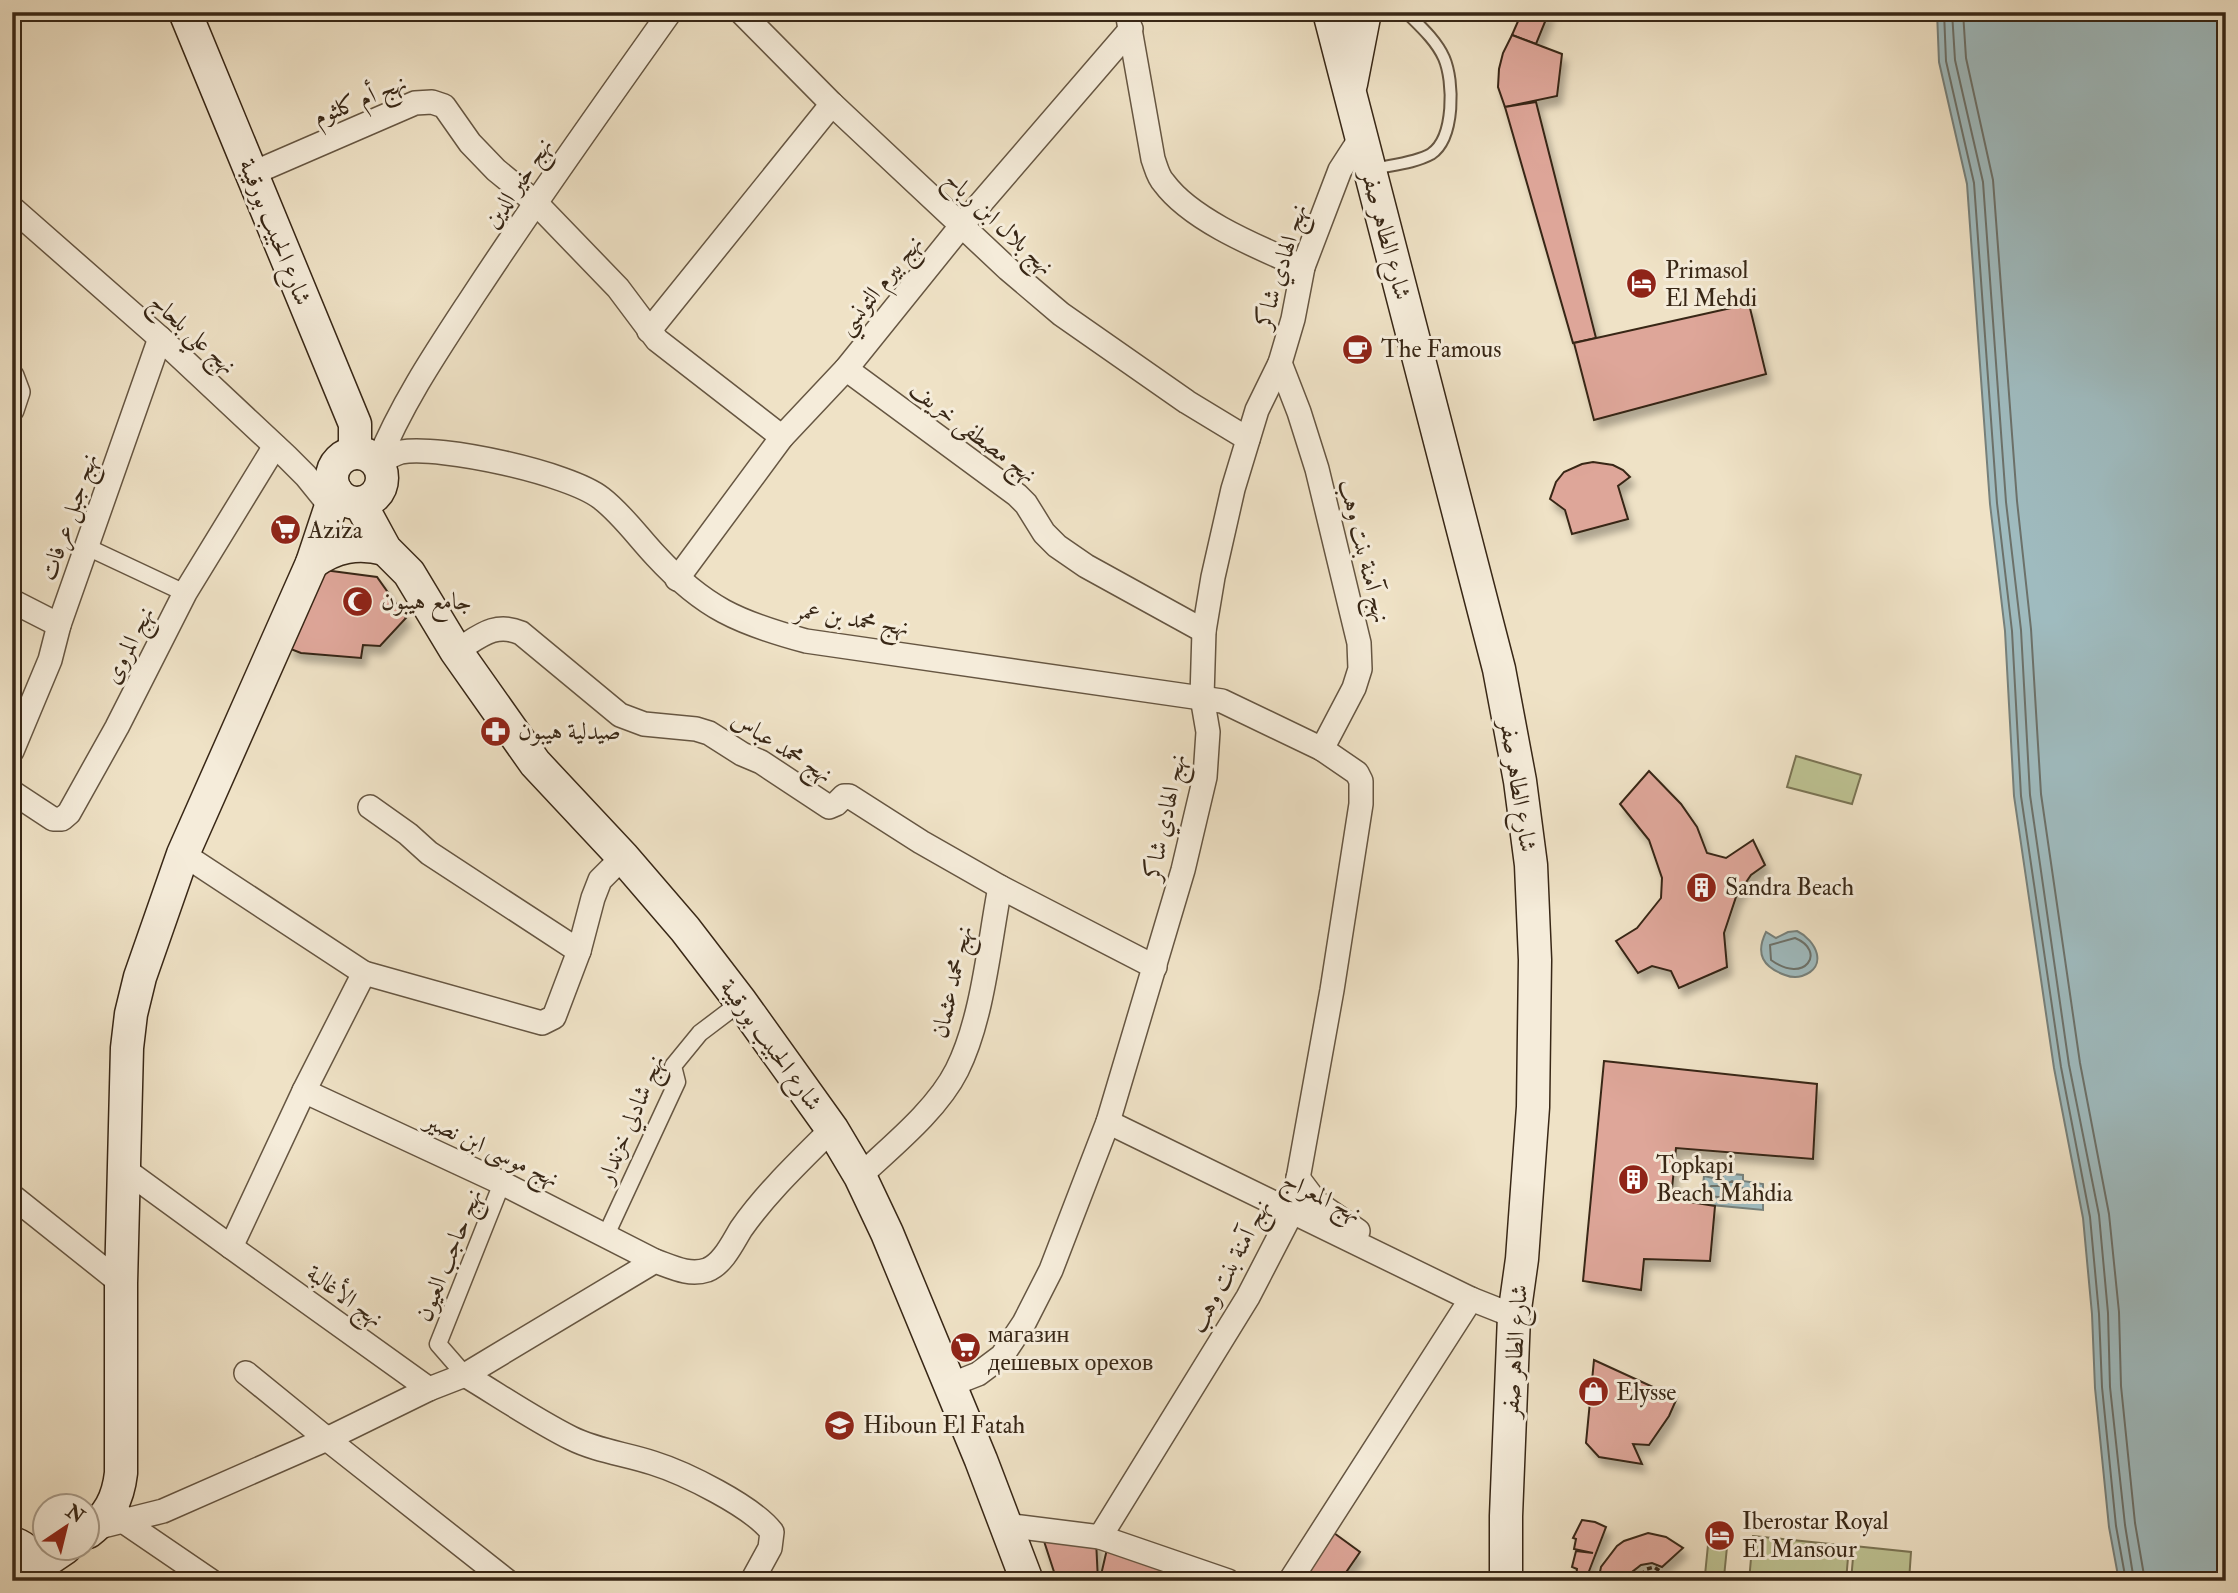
<svg xmlns="http://www.w3.org/2000/svg" width="2238" height="1593" font-family="'IM FELL Double Pica',Amiri,serif">
	<style>
		.green { fill: #bdc292; stroke: #7a7454; stroke-width: 2 }
		.water { fill: #9fbbbf; stroke: #76807b; stroke-width: 2 }
		.lines { fill: none; stroke-linecap: round; stroke-linejoin: round }
		.shore { stroke: #6c716a; stroke-width: 2 }
		.building { fill: #dea699; stroke: #382716; stroke-width: 2; filter: url(#shadow) }
		.service-casing { stroke: #665642; stroke-width: 14 }
		.pedestrian-casing { stroke: #665642; stroke-width: 19 }
		.minor-casing { stroke: #665642; stroke-width: 26 }
		.secondary-casing { stroke: #382716; stroke-width: 35 }
		.path { stroke: #382716; stroke-width: 3.5; stroke-dasharray: 5 3.5; stroke-linecap: butt }
		.service { stroke: #f5ecda; stroke-width: 10 }
		.pedestrian { stroke: #f5ecda; stroke-width: 16 }
		.minor { stroke: #f5ecda; stroke-width: 23 }
		.secondary { stroke: #f5ecda; stroke-width: 32 }
		.labels { text-anchor: middle; dominant-baseline: central; stroke-width: 6; stroke-linejoin: round; paint-order: stroke }
		.street-label { font-size: 24px; fill: #382716; stroke: #f5ecda }
		.poi-label { font-size: 24px; fill: #382716; stroke: #f5ecda; text-anchor: start }
	</style>
	<defs>
		<filter id="shadow"><feDropShadow dx="4.5" dy="8" stdDeviation="3.5" flood-color="#0004"/></filter>
	</defs>
	<rect width="100%" height="100%" fill="#efe2c6"/>
	<filter id="stains"><feTurbulence type="fractalNoise" baseFrequency=".00286" numOctaves="4"/><feColorMatrix values="0 0 0 0 .2 0 0 0 0 .09 0 0 0 0 .02 0 0 0 .5 -.17"/></filter>
	<radialGradient id="worn" r=".72"><stop offset=".6" stop-color="#630" stop-opacity="0"/><stop offset="1" stop-color="#630" stop-opacity=".3"/></radialGradient>
	<g class="green">
		<polygon points="1796,756 1861,775 1852,804 1787,787"/>
		<polygon points="1753,1536 1849,1546 1846,1581 1749,1581"/>
		<polygon points="1708,1545 1727,1547 1724,1577 1705,1575"/>
		<polygon points="1854,1546 1911,1552 1909,1581 1851,1581"/>
	</g>
	<g class="water">
		<polygon points="1937,12 2226,12 2226,1581 2119,1581 2109,1527 2095,1388 2092,1314 2083,1218 2054,1068 2014,796 2005,631 1990,504 1967,184 1939,62"/>
		<path d="M 1797,931 C 1816,940 1829,967 1802,976 C 1796,978 1790,977 1785,975 C 1763,967 1755,954 1766,932 L 1776,938 L 1788,932 Z"/>
		<polygon points="1723,1173 1743,1175 1743,1181 1763,1184 1763,1210 1701,1204 1704,1176 1722,1180"/>
	</g>
	<g class="lines">
		<g class="shore">
			<polyline points="1944,12 1946,61 1974,183 1997,503 2012,631 2021,796 2061,1067 2090,1217 2099,1314 2102,1387 2116,1526 2126,1581"/>
			<polyline points="1952,12 1955,60 1983,182 2006,502 2021,630 2030,795 2069,1065 2099,1215 2108,1313 2110,1387 2125,1525 2134,1581"/>
			<polyline points="1963,12 1966,58 1993,180 2017,501 2031,629 2041,794 2080,1063 2109,1214 2119,1312 2121,1386 2135,1523 2145,1581"/>
			<path d="M 1795,938 C 1827,951 1805,985 1771,960 L 1770,945 Z"/>
			<polygon points="1732,1181 1741,1188 1755,1191 1755,1201 1709,1196 1711,1186 1723,1186"/>
		</g>
	</g>
	<g class="building">
		<polygon points="1522,12 1549,12 1536,44 1512,35"/>
		<polygon points="1512,35 1562,54 1557,96 1505,107 1498,87 1499,69 1503,53"/>
		<polygon points="1536,102 1596,338 1573,343 1505,107"/>
		<polygon points="1749,304 1766,374 1594,420 1574,343"/>
		<polygon points="1593,462 1613,465 1623,470 1630,477 1618,486 1628,519 1572,534 1565,510 1550,499 1556,482 1564,472 1582,464"/>
		<polygon points="324,570 377,577 406,618 380,646 363,645 361,658 301,653 288,648"/>
		<polygon points="1649,771 1681,804 1697,827 1707,853 1726,858 1753,840 1765,865 1751,875 1736,897 1724,933 1727,967 1679,988 1671,971 1652,966 1638,973 1616,941 1637,928 1661,898 1662,878 1649,840 1620,804"/>
		<polygon points="1604,1061 1817,1084 1813,1159 1676,1148 1671,1199 1715,1206 1710,1261 1644,1259 1641,1290 1583,1281"/>
		<polygon points="1594,1360 1677,1398 1669,1416 1649,1445 1633,1444 1642,1464 1599,1457 1586,1443"/>
		<polygon points="1582,1520 1595,1522 1606,1527 1586,1579 1576,1578 1577,1569 1572,1567 1576,1551 1593,1553 1574,1549 1576,1539 1573,1538"/>
		<polygon points="1334,1533 1360,1552 1340,1581 1301,1581"/>
		<polygon points="1648,1533 1666,1537 1683,1548 1662,1567 1652,1563 1641,1565 1632,1572 1628,1581 1598,1581 1601,1567 1617,1546 1624,1541"/>
		<polygon points="1043,1538 1096,1540 1098,1581 1057,1581"/>
		<polygon points="1107,1549 1166,1566 1159,1581 1119,1581 1101,1575"/>
		<polygon points="1168,1568 1203,1581 1163,1581"/>
		<polygon points="1702,1575 1728,1577 1727,1581 1702,1581"/>
	</g>
	<g class="lines">
		<defs>
			<path id="service" d="M 1374,169 C 1391,165 1415,163 1431,154 C 1455,138 1454,81 1444,58 C 1436,40 1419,25 1406,12"/>
			<g id="pedestrian">
				<polyline points="87,547 185,593"/>
				<polyline points="606,1235 677,1082 673,1066 700,1033 741,1002"/>
				<polyline points="465,1375 438,1344 502,1183"/>
			</g>
			<g id="minor">
				<polyline points="741,12 832,104 1008,269 1061,314 1187,402 1248,439"/>
				<path d="M 1127,12 L 1153,159 C 1156,167 1158,177 1164,183 C 1192,221 1260,248 1303,267"/>
				<polyline points="251,174 415,103 432,102 444,106 470,143 496,170 535,202 618,288 657,340 782,437"/>
				<polyline points="12,208 160,338 286,456 306,476 331,507"/>
				<polyline points="649,331 832,104"/>
				<polyline points="1280,363 1299,412 1317,469 1359,643 1360,669 1354,688 1322,749"/>
				<polyline points="846,369 1017,495 1026,504 1044,533 1057,546 1086,566 1204,631"/>
				<polyline points="12,376 18,392 12,410"/>
				<path d="M 377,464 C 384,460 393,454 401,452 C 441,445 569,473 601,498 C 622,514 638,537 656,556 C 704,608 739,623 806,641 L 1222,701 L 1322,749 L 1357,773 L 1361,781 L 1361,804 L 1332,990 L 1292,1212 L 1248,1297 L 1100,1537 L 1005,1525"/>
				<path d="M 377,464 C 402,402 439,348 475,293 C 538,197 604,105 670,12"/>
				<polyline points="677,579 782,437 846,369 962,225 1131,29"/>
				<polyline points="12,601 59,625"/>
				<path d="M 456,651 C 478,638 494,621 521,633 L 620,715 L 644,724 L 696,729 L 709,733 L 742,754 L 761,762 L 829,807 L 836,804 L 844,796 L 849,796 L 921,842 L 1000,887 L 1155,967"/>
				<polyline points="12,751 50,660 59,625 160,338"/>
				<polyline points="12,792 53,819 62,819 69,813 117,727 185,593 275,446"/>
				<polyline points="370,807 408,834 429,853 579,951 593,898 600,880 623,857"/>
				<polyline points="183,854 364,973 542,1023 554,1017 579,951"/>
				<polyline points="304,1091 502,1183 655,1261"/>
				<polyline points="1108,1122 1471,1299 1514,1316"/>
				<polyline points="124,1169 231,1247 304,1091 364,973"/>
				<path d="M 860,1176 C 892,1146 937,1110 957,1070 C 983,1018 989,944 1000,887"/>
				<polyline points="1298,1178 1316,1202 1358,1231"/>
				<polyline points="12,1196 121,1283"/>
				<polyline points="231,1247 429,1389"/>
				<polyline points="246,1373 327,1439 507,1581"/>
				<path d="M 465,1375 C 500,1396 535,1420 571,1438 C 597,1451 626,1454 653,1463 C 685,1473 752,1506 772,1532 L 770,1548 L 752,1581"/>
				<polyline points="950,1385 978,1374 1002,1356 1024,1323 1051,1270 1108,1122 1183,870 1205,777 1208,732 1202,697 1204,631 1213,577 1233,489 1257,410 1280,363 1293,319 1303,267 1340,170 1360,139"/>
				<polyline points="119,1513 123,1521 211,1581"/>
				<path d="M 91,1529 L 163,1511 L 327,1439 L 429,1389 L 465,1375 L 655,1261 C 672,1267 689,1276 707,1270 C 723,1264 733,1242 741,1229 C 767,1192 800,1161 832,1129"/>
				<polyline points="1100,1537 1228,1581"/>
				<polyline points="1290,1581 1471,1299"/>
			</g>
			<g id="secondary">
				<polyline points="185,12 355,424 355,453"/>
				<polyline points="1329,12 1499,669 1520,781 1531,865 1535,960 1533,1107 1522,1259 1514,1316 1506,1516 1506,1581"/>
				<polyline points="1351,84 1365,12"/>
				<circle cx="357" cy="478" r="25"/>
				<polyline points="360,503 385,549 409,573 456,651 535,763 623,857 685,929 741,1002 832,1129 860,1176 887,1233 981,1460 1027,1581"/>
				<path d="M 312,563 C 335,546 358,542 385,549"/>
				<path d="M 88,1532 C 109,1516 118,1499 121,1473 L 121,1283 L 127,1048 L 131,1014 L 140,977 L 183,854 L 312,563 L 336,491"/>
				<path d="M 12,1543 C 30,1548 37,1565 26,1581"/>
				<polyline points="31,1571 65,1548"/>
			</g>
		</defs>
		<use href="#service" class="service-casing"/>
		<use href="#pedestrian" class="pedestrian-casing"/>
		<use href="#minor" class="minor-casing"/>
		<use href="#secondary" class="secondary-casing"/>
		<polyline class="path" points="1635,1581 1647,1569 1654,1567 1675,1581"/>
		<use href="#service" class="service"/>
		<use href="#pedestrian" class="pedestrian"/>
		<use href="#minor" class="minor"/>
		<use href="#secondary" class="secondary"/>
	</g>
	<defs>
		<symbol id="hotel-disc" viewBox="-11 -11 22 22"><circle r="9.5" fill="#8f2418" stroke="#f5ecda"/><path d="M-6-4.5h1.5V1H6V5H4.5V3h-9V5H-6ZM-4 0a1.8 1.8 0 1 1 3.6 0ZM.5 0V-2.5h3Q6-2.5 6 0Z" fill="#fff"/></symbol>
		<symbol id="cafe-disc" viewBox="-11 -11 22 22"><circle r="9.5" fill="#8f2418" stroke="#f5ecda"/><path d="M-5.5-4.5H6V0H3Q3 3.5 0 3.5H-2.5Q-5.5 3.5-5.5 0ZM3-3.2v2h1.7v-2ZM-6 4.5H4V6H-6Z" fill="#fff"/></symbol>
		<symbol id="supermarket-disc" viewBox="-11 -11 22 22"><circle r="9.5" fill="#8f2418" stroke="#f5ecda"/><path d="M-6-5.5h2.5l.6 2H6L4.5 2H-2.5L-4.4-4H-6ZM-1.5 3.2a1.3 1.3 0 1 0 .1 0ZM3 3.2a1.3 1.3 0 1 0 .1 0Z" fill="#fff"/></symbol>
		<symbol id="mosque-disc" viewBox="-11 -11 22 22"><circle r="9.5" fill="#8f2418" stroke="#f5ecda"/><path d="M3.5-4.9A6 6 0 1 0 3.5 4.9A5 5 0 1 1 3.5-4.9Z" fill="#fff"/></symbol>
		<symbol id="pharmacy-disc" viewBox="-11 -11 22 22"><circle r="9.5" fill="#8f2418" stroke="#f5ecda"/><path d="M-2-6h4v4h4v4h-4v4h-4v-4h-4v-4h4Z" fill="#fff"/></symbol>
		<symbol id="building-disc" viewBox="-11 -11 22 22"><circle r="9.5" fill="#8f2418" stroke="#f5ecda"/><path d="M-4-6H4V6H1V3H-1V6H-4ZM-2.5-4.3h1.7v1.8h-1.7ZM.8-4.3h1.7v1.8H.8ZM-2.5-1h1.7V.8h-1.7ZM.8-1h1.7V.8H.8Z" fill="#fff"/></symbol>
		<symbol id="shop-disc" viewBox="-11 -11 22 22"><circle r="9.5" fill="#8f2418" stroke="#f5ecda"/><path d="M-5-2.5h2.3a2.7 3.5 0 0 1 5.4 0H5L5.5 6h-11ZM-1.5-2.5h3a1.5 2.3 0 0 0-3 0Z" fill="#fff"/></symbol>
		<symbol id="school-disc" viewBox="-11 -11 22 22"><circle r="9.5" fill="#8f2418" stroke="#f5ecda"/><path d="M0-5L7-2L0 1L-7-2ZM-4 1L0 2.5L4 1V4Q0 6-4 4Z" fill="#fff"/></symbol>
	</defs>
	<g fill-rule="evenodd">
		<use href="#hotel-disc" x="1624" y="266" width="35" height="35"/>
		<use href="#cafe-disc" x="1340" y="332" width="35" height="35"/>
		<use href="#supermarket-disc" x="268" y="512" width="35" height="35"/>
		<use href="#mosque-disc" x="340" y="584" width="35" height="35"/>
		<use href="#pharmacy-disc" x="478" y="714" width="35" height="35"/>
		<use href="#building-disc" x="1684" y="870" width="35" height="35"/>
		<use href="#building-disc" x="1616" y="1162" width="35" height="35"/>
		<use href="#supermarket-disc" x="948" y="1330" width="35" height="35"/>
		<use href="#shop-disc" x="1576" y="1374" width="35" height="35"/>
		<use href="#school-disc" x="822" y="1408" width="35" height="35"/>
		<use href="#hotel-disc" x="1702" y="1518" width="35" height="35"/>
	</g>
	<g class="labels">
		<g class="street-label">
			<text transform="translate(360 100) rotate(-22)">نهج أم كلثوم</text>
			<text transform="translate(518 183) rotate(-56)">نهج خير الدين</text>
			<text transform="translate(999 223) rotate(43)">نهج بلال ابن رباح</text>
			<text transform="translate(275 232) rotate(68)">شارع الحبيب بورقيبة</text>
			<text transform="translate(1386 235) rotate(75)">شارع الطاهر صفر</text>
			<text transform="translate(1281 266) rotate(-73)">نهج الهادي شاكر</text>
			<text transform="translate(880 285) rotate(-51)">نهج بيرم التونسي</text>
			<text transform="translate(193 334) rotate(42)">نهج علي بلحاج</text>
			<text transform="translate(973 432) rotate(37)">نهج مصطفى خريف</text>
			<text transform="translate(69 517) rotate(-71)">نهج جبل عرفات</text>
			<text transform="translate(1364 551) rotate(76)">نهج آمنة بنت وهب</text>
			<text transform="translate(852 619) rotate(9)">نهج محمد بن عمر</text>
			<text transform="translate(129 645) rotate(-63)">نهج المروى</text>
			<text transform="translate(782 747) rotate(32)">نهج محمد عباس</text>
			<text transform="translate(1518 786) rotate(81)">شارع الطاهر صفر</text>
			<text transform="translate(1165 817) rotate(-78)">نهج الهادي شاكر</text>
			<text transform="translate(952 982) rotate(-77)">نهج محمد عثمان</text>
			<text transform="translate(771 1045) rotate(54)">شارع الحبيب بورقيبة</text>
			<text transform="translate(631 1119) rotate(-67)">نهج شادلي خزندار</text>
			<text transform="translate(492 1150) rotate(25)">نهج موسى ابن نصير</text>
			<text transform="translate(1322 1197) rotate(26)">نهج المعراج</text>
			<text transform="translate(449 1255) rotate(-68)">نهج حاجب العيون</text>
			<text transform="translate(1230 1266) rotate(-62)">نهج آمنة بنت وهب</text>
			<text transform="translate(345 1296) rotate(36)">نهج الأغالبة</text>
			<text transform="translate(1515 1351) rotate(-86)">شارع الطاهر صفر</text>
		</g>
		<g class="poi-label">
			<text x="1665" y="270">Primasol<tspan x="1665" dy="28">El Mehdi</tspan></text>
			<text x="1381" y="349">The Famous</text>
			<text x="308" y="530">Aziza</text>
			<text x="381" y="601">جامع هيبون</text>
			<text x="518" y="731">صيدلية هيبون</text>
			<text x="1725" y="887">Sandra Beach</text>
			<text x="1656" y="1165">Topkapi<tspan x="1656" dy="28">Beach Mahdia</tspan></text>
			<text x="988" y="1334">магазин<tspan x="988" dy="28">дешевых орехов</tspan></text>
			<text x="1616" y="1392">Elysse</text>
			<text x="863" y="1425">Hiboun El Fatah</text>
			<text x="1742" y="1521">Iberostar Royal<tspan x="1742" dy="28">El Mansour</tspan></text>
		</g>
	</g>
	<rect width="2238" height="1593" fill="none" stroke="#efe2c6" stroke-width="42"/>
	<rect x="14" y="14" width="2210" height="1565" fill="none" stroke="#382716" stroke-width="3.5"/>
	<rect x="21" y="21" width="2196" height="1551" fill="none" stroke="#382716" stroke-width="2"/>
	<g transform="translate(66 1527) rotate(35)"><circle r="33" fill="#f5ecda" stroke="#a99d8c" stroke-width="2"/>
	<path d="M0-5L12 26L0 18L-12 26Z" fill="#8f2418"/>
	<text y="-10" font-size="19" font-weight="bold" text-anchor="middle" fill="#382716">N</text>
	</g>
	<rect width="100%" height="100%" filter="url(#stains)"/>
	<rect width="100%" height="100%" fill="url(#worn)"/>
</svg>
